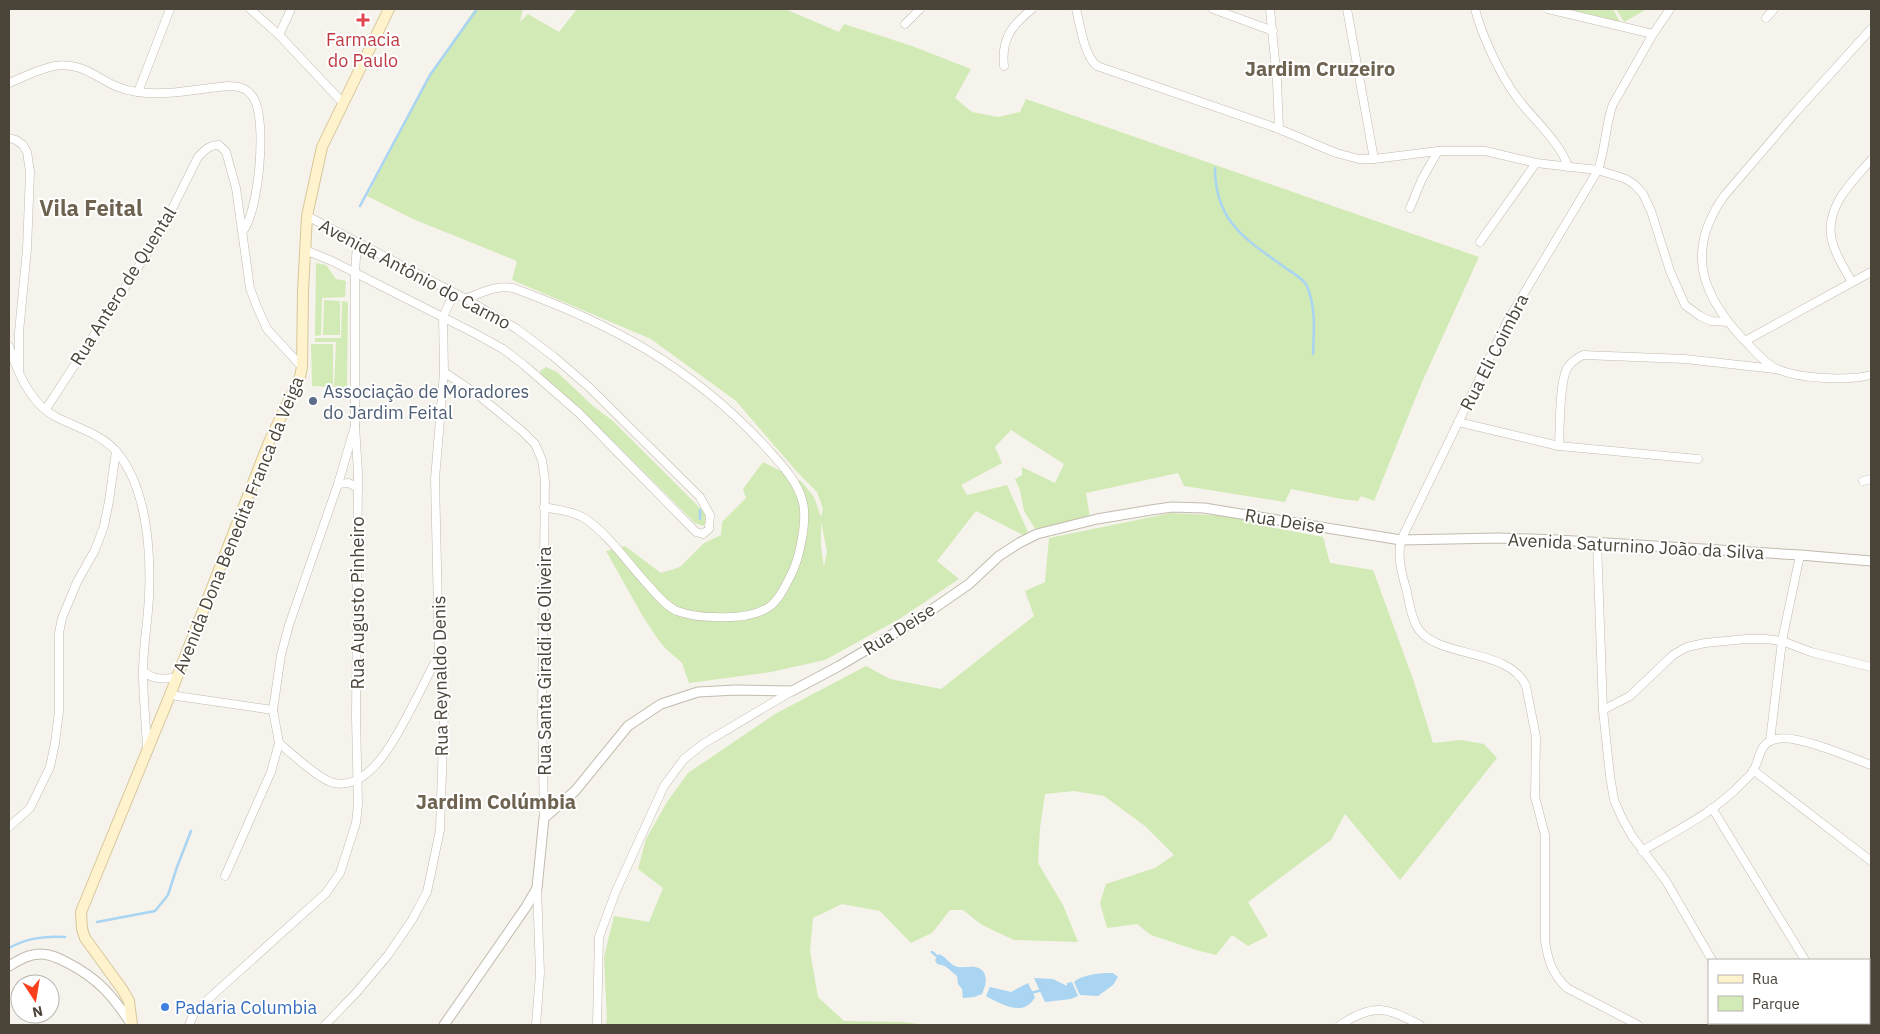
<svg xmlns="http://www.w3.org/2000/svg" width="1880" height="1034" font-family="'IBM Plex Sans',sans-serif">
	<style>
		.green { fill: #d2eab5; fill-rule: evenodd }
		.water { fill: #a9d4f2 }
		.lines { fill: none; stroke-linecap: round; stroke-linejoin: round }
		.stream { stroke: #a9d4f2; stroke-width: 2.5 }
		.minor-casing { stroke: #c2bbae; stroke-width: 9 }
		.tertiary-casing { stroke: #c2bbae; stroke-width: 11 }
		.secondary-casing { stroke: #d6c79b; stroke-width: 12 }
		.minor { stroke: #fff; stroke-width: 8 }
		.tertiary { stroke: #fff; stroke-width: 9 }
		.secondary { stroke: #fff3cd; stroke-width: 10 }
		.health-dot { fill: #e0444e; stroke: #fff; stroke-width: 2 }
		.service-dot { fill: #5c6f8a; stroke: #fff; stroke-width: 2 }
		.shop-dot { fill: #3f7fe0; stroke: #fff; stroke-width: 2 }
		.labels { text-anchor: middle; dominant-baseline: central; stroke-width: 4; stroke-linejoin: round; paint-order: stroke }
		.health-label { font-size: 18px; fill: #be3a42; stroke: #fff }
		.street-label { font-size: 18px; fill: #4b4439; stroke: #fff }
		.service-label { font-size: 18px; fill: #4e5e75; stroke: #fff; text-anchor: start }
		.shop-label { font-size: 18px; fill: #366cbe; stroke: #fff; text-anchor: start }
		.quarter-label { font-size: 20px; font-weight: bold; fill: #6e6250; stroke: #fff }
		.district-label { font-size: 22px; font-weight: bold; fill: #6e6250; stroke: #fff }
	</style>
	<rect width="100%" height="100%" fill="#f6f3ec"/>
	<g class="green">
		<path d="M 475,9 L 523,9 L 520,22 L 528,14 L 559,32 L 577,9 L 785,9 L 839,32 L 844,24 L 912,46 L 971,69 L 955,98 L 972,112 L 998,117 L 1020,112 L 1026,99 L 1479,257 L 1422,382 L 1374,501 L 1361,496 L 1358,501 L 1342,499 L 1291,489 L 1285,502 L 1184,486 L 1178,473 L 1086,493 L 1090,518 L 1036,530 L 1024,511 L 1020,490 L 1015,479 L 1022,475 L 1022,467 L 1055,483 L 1064,464 L 1011,430 L 995,447 L 1002,463 L 961,485 L 967,495 L 1007,485 L 1028,532 L 1023,535 L 976,511 L 937,561 L 959,579 L 901,618 L 825,660 L 771,672 L 689,683 L 682,663 L 666,649 L 657,638 L 642,615 L 606,551 L 625,546 L 661,573 L 680,567 L 704,543 L 721,535 L 722,522 L 746,498 L 743,489 L 763,462 L 802,482 L 814,497 L 821,517 L 823,509 L 817,492 L 799,474 L 736,401 L 651,339 L 512,280 L 517,261 L 413,219 L 367,196 L 430,75 ZM 821,522 L 827,551 L 824,567 L 821,547 Z"/>
		<polygon points="1576,9 1613,9 1620,22 1575,11"/>
		<polygon points="1616,9 1647,9 1624,22"/>
		<polygon points="316,263 326,265 336,279 346,281 345,297 322,298 321,335 315,336"/>
		<polygon points="324,300 340,301 340,335 323,335"/>
		<polygon points="342,301 348,302 347,388 334,387 336,342 315,342 315,338 341,338"/>
		<polygon points="311,344 333,344 333,387 312,386"/>
		<polygon points="546,367 557,372 593,406 613,421 706,514 709,520 703,526 695,523 619,447 544,382 540,371"/>
		<polygon points="1171,513 1228,516 1275,528 1323,537 1330,563 1373,570 1413,679 1433,743 1461,740 1484,744 1497,758 1400,880 1345,814 1331,840 1248,902 1268,936 1248,946 1232,935 1216,955 1196,950 1151,935 1137,924 1107,928 1100,903 1106,884 1155,868 1174,855 1145,826 1104,796 1074,791 1045,794 1040,828 1038,863 1063,905 1078,942 1014,940 982,925 963,910 950,910 932,933 911,943 880,911 842,904 813,918 810,951 818,997 844,1021 903,1022 927,1025 606,1025 607,1019 604,957 614,916 649,922 663,888 638,869 646,839 667,802 688,773 775,714 866,666 890,679 941,689 1034,616 1025,591 1045,582 1049,538"/>
	</g>
	<g class="water">
		<path d="M 939,954 C 945,956 949,963 955,966 C 962,969 969,966 975,967 C 989,970 987,984 982,994 L 974,997 L 963,998 L 962,989 L 958,984 L 957,976 L 945,966 L 937,964 L 935,960 Z"/>
		<path d="M 1113,973 L 1118,977 L 1113,985 L 1098,996 L 1080,995 L 1074,982 C 1083,974 1101,973 1113,973 Z"/>
		<polygon points="1034,978 1053,979 1067,986 1067,983 1072,982 1078,996 1071,999 1045,1002"/>
		<path d="M 1028,983 L 1035,997 C 1024,1018 1001,1004 986,996 L 990,987 L 1011,992 Z"/>
	</g>
	<g class="lines">
		<g class="stream">
			<path d="M 1215,168 C 1215,223 1247,240 1287,269 C 1293,273 1304,279 1307,286 C 1316,308 1314,331 1313,354"/>
			<polyline points="360,206 430,75 477,9"/>
			<polyline points="700,510 700,519"/>
			<polyline points="97,922 155,911 168,895 177,867 191,831"/>
			<path d="M 9,948 C 27,938 44,936 65,937"/>
			<polyline points="932,952 938,957"/>
			<polyline points="1031,993 1042,990"/>
		</g>
		<defs>
			<g id="minor">
				<polyline points="250,9 279,35 343,103"/>
				<path d="M 1076,9 C 1080,24 1084,56 1097,66 L 1279,129 L 1336,153 L 1359,159 L 1374,159 L 1438,151 L 1485,151 L 1536,163 L 1598,170 L 1626,179 L 1635,185 L 1643,194 L 1651,211 L 1670,271 L 1685,305 L 1700,316 L 1711,321 L 1727,322"/>
				<polyline points="1213,9 1273,31"/>
				<polyline points="1270,9 1277,81 1279,129"/>
				<polyline points="1347,9 1374,159"/>
				<path d="M 1475,9 C 1482,36 1501,77 1518,99 C 1533,119 1561,143 1568,167"/>
				<polyline points="1548,9 1653,34"/>
				<polyline points="1766,18 1774,9"/>
				<polyline points="905,24 920,9"/>
				<path d="M 1871,29 L 1795,113 L 1724,196 C 1686,250 1700,293 1743,339 C 1753,349 1764,363 1777,369 C 1800,379 1848,381 1871,375"/>
				<polyline points="279,35 291,9"/>
				<path d="M 1004,66 C 1001,39 1012,25 1032,9"/>
				<path d="M 9,83 C 41,70 61,55 95,75 C 109,83 120,90 137,92 C 168,96 197,89 228,86 C 239,86 248,88 254,99 C 267,121 259,211 243,231"/>
				<polyline points="138,92 170,9"/>
				<polyline points="9,138 16,140 23,145 27,152 30,172 27,249 19,332 19,370"/>
				<polyline points="1410,208 1422,179 1438,151"/>
				<polyline points="1480,242 1536,163"/>
				<polyline points="305,250 332,261 476,334 503,349 524,365 579,413 696,532 703,534 709,529 710,515 700,497 589,387 553,356 517,329 466,299 307,216"/>
				<path d="M 1852,282 C 1844,268 1834,253 1831,236 C 1827,205 1852,182 1871,160"/>
				<path d="M 466,299 C 482,292 496,285 513,288 C 612,324 691,367 763,444 C 778,461 798,480 803,503 C 807,521 800,556 792,573 C 786,584 780,599 769,607 C 754,617 731,618 714,617 C 702,617 688,615 677,611 C 666,606 657,595 649,586 C 630,566 607,532 584,518 C 573,511 557,510 544,507"/>
				<polyline points="1745,341 1871,272"/>
				<path d="M 9,346 C 17,372 31,404 56,417 C 76,427 101,434 116,451 C 147,487 151,551 149,596 C 148,621 143,647 143,672 C 143,697 146,723 147,748"/>
				<polyline points="444,372 478,395 522,431 535,444 542,460 545,481 542,714 544,818"/>
				<path d="M 46,409 L 159,235 L 198,157 C 205,150 209,145 219,145 L 226,152 L 236,188 L 250,288 L 257,307 L 267,329 L 302,367"/>
				<polyline points="1458,422 1559,446 1698,459"/>
				<path d="M 1559,446 C 1560,429 1559,379 1568,367 C 1572,361 1577,358 1583,355 L 1685,359 L 1775,369"/>
				<polyline points="1863,481 1871,479"/>
				<polyline points="338,484 349,483 358,488"/>
				<polyline points="1597,542 1603,710 1610,776 1614,800 1622,818 1632,836 1666,881 1712,960"/>
				<path d="M 143,671 C 153,680 162,679 176,678"/>
				<polyline points="170,695 273,710"/>
				<polyline points="1603,710 1630,696 1673,655 1687,647 1705,643 1746,639 1765,639 1782,641 1811,652 1871,667"/>
				<polyline points="1770,741 1782,641 1800,555"/>
				<path d="M 279,743 C 291,753 321,781 334,783 C 372,791 399,731 413,705 C 422,688 430,671 439,654"/>
				<polyline points="1753,770 1871,861"/>
				<polyline points="1712,808 1805,960"/>
				<polyline points="9,827 30,808 50,767 55,743 59,712 59,633 62,618 77,582 95,550 104,526 109,501 116,451"/>
				<path d="M 1642,851 C 1676,831 1715,812 1743,782 C 1746,779 1751,775 1753,771 C 1761,758 1758,743 1776,739 C 1797,734 1849,757 1871,765"/>
				<polyline points="225,876 271,772 279,743 273,710 281,655 289,625 338,484 355,426 355,273 357,243"/>
				<polyline points="1748,1023 1749,1025"/>
				<polyline points="189,1025 195,1011 326,893 340,873 356,823 358,804 356,718 358,472 355,426"/>
				<polyline points="325,1025 356,993 388,955 412,920 427,892 440,830 444,713 439,654 435,479 444,372 443,317 454,293"/>
				<polyline points="536,1025 540,973 537,888"/>
				<polyline points="597,1025 599,937 616,891 664,786 684,759 703,744 792,691"/>
				<path d="M 1340,1025 C 1375,1003 1385,1007 1420,1025"/>
				<path d="M 1638,1025 L 1567,988 C 1552,974 1548,960 1545,941 L 1545,835 L 1535,797 L 1536,737 L 1526,686 C 1508,646 1433,660 1416,625 C 1411,615 1409,603 1407,592 C 1402,575 1397,557 1401,540 L 1508,320 L 1598,170 C 1606,147 1605,126 1613,104 L 1653,34 L 1670,9"/>
				<polyline points="1824,1025 1828,1023"/>
			</g>
			<g id="tertiary">
				<path d="M 9,966 C 19,960 28,954 41,954 C 50,954 58,958 66,962 C 98,978 113,996 132,1025"/>
				<polyline points="444,1025 526,907 537,888 544,818 575,791 628,726 661,704 698,692 736,690 792,691 839,666 920,618 969,584 999,556 1019,543 1037,534 1097,519 1151,510 1172,507 1204,508 1401,540 1498,538 1558,540 1800,555 1871,561"/>
			</g>
			<polyline id="secondary" points="132,1025 129,1001 122,989 85,938 82,929 81,912 170,695 269,442 300,377 302,367 303,291 307,216 322,147 389,9"/>
		</defs>
		<use href="#minor" class="minor-casing"/>
		<use href="#tertiary" class="tertiary-casing"/>
		<use href="#secondary" class="secondary-casing"/>
		<use href="#minor" class="minor"/>
		<use href="#tertiary" class="tertiary"/>
		<use href="#secondary" class="secondary"/>
	</g>
	<path class="health-dot" d="M360.5 12.5h5v5h5v5h-5v5h-5v-5h-5v-5h5z"/>
	<circle class="service-dot" cx="313" cy="401" r="5"/>
	<circle class="shop-dot" cx="165" cy="1007" r="5"/>
	<g class="labels">
		<g class="health-label">
			<text x="363" y="39">Farmacia<tspan x="363" dy="21">do Paulo</tspan></text>
		</g>
		<g class="street-label">
			<text transform="translate(415 274) rotate(28)">Avenida Antônio do Carmo</text>
			<text transform="translate(123 286) rotate(-58)">Rua Antero de Quental</text>
			<text transform="translate(1494 352) rotate(-63)">Rua Eli Coimbra</text>
			<text transform="translate(1285 521) rotate(9)">Rua Deise</text>
			<text transform="translate(238 525) rotate(-68)">Avenida Dona Benedita Franca da Veiga</text>
			<text transform="translate(1636 546) rotate(3)">Avenida Saturnino João da Silva</text>
			<text transform="translate(357 603) rotate(-90)">Rua Augusto Pinheiro</text>
			<text transform="translate(899 629) rotate(-32)">Rua Deise</text>
			<text transform="translate(544 661) rotate(-90)">Rua Santa Giraldi de Oliveira</text>
			<text transform="translate(440 676) rotate(-91)">Rua Reynaldo Denis</text>
		</g>
		<g class="service-label">
			<text x="323" y="391">Associação de Moradores<tspan x="323" dy="21">do Jardim Feital</tspan></text>
		</g>
		<g class="shop-label">
			<text x="175" y="1007">Padaria Columbia</text>
		</g>
		<g class="quarter-label">
			<text x="1320" y="68">Jardim Cruzeiro</text>
			<text x="496" y="801">Jardim Colúmbia</text>
		</g>
		<g class="district-label">
			<text x="91" y="207">Vila Feital</text>
		</g>
	</g>
	<rect width="1880" height="1034" fill="none" stroke="#4b4439" stroke-width="20"/>
	<rect x="1708" y="959" width="162" height="65" fill="#ffffff" stroke="#b7b4b0"/>
	<rect x="1718" y="975" width="25" height="8" fill="#fff3cd" stroke="#b7b4b0"/>
	<text x="1752" y="984" font-size="15" fill="#4b4439">Rua</text>
	<rect x="1718" y="996" width="25" height="15" fill="#d2eab5" stroke="#b7b4b0"/>
	<text x="1752" y="1009" font-size="15" fill="#4b4439">Parque</text>
	<g transform="translate(35 999) rotate(168)"><circle r="24" fill="#ffffff" stroke="#b7b4b0"/>
	<path d="M0-4L9 19L0 12L-9 19Z" fill="#fc3f1d"/>
	<text y="-8" font-size="14" font-weight="bold" text-anchor="middle" fill="#4b4439">N</text>
	</g>
</svg>
